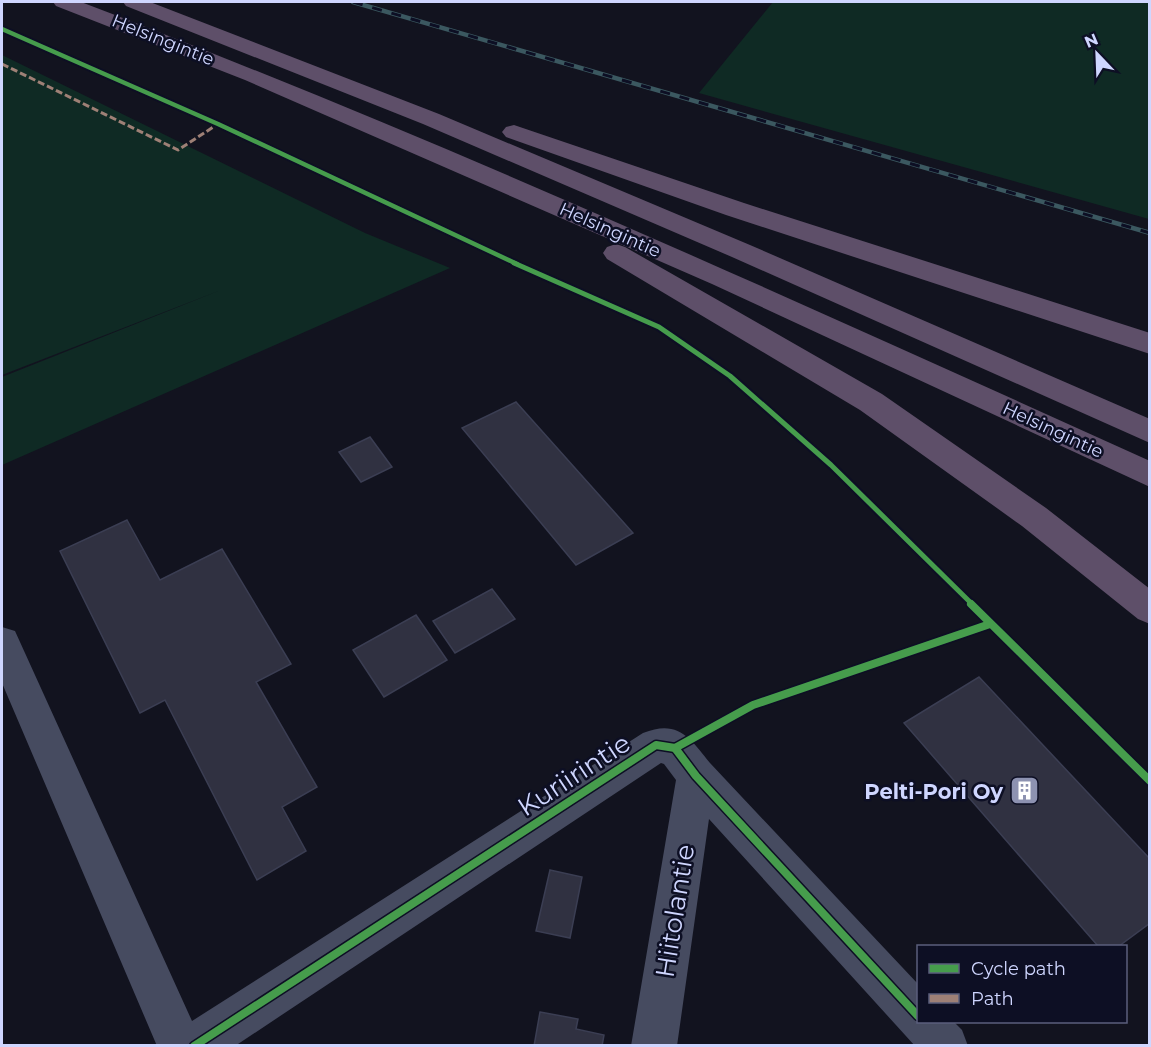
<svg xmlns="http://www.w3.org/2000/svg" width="1151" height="1047" font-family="Montserrat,sans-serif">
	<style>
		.green { fill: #0f2a24 }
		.building { fill: #303141; stroke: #3b3e53; stroke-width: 1.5 }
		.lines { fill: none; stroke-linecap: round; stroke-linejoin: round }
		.minor { fill: #464b60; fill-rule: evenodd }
		.highway { fill: #5e4f69; fill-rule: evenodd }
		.rail-casing { stroke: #3b5860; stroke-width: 4.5 }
		.rail { stroke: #0d0f24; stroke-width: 3; stroke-dasharray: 10; stroke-linecap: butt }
		.quiet { stroke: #9e8076; stroke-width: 3; stroke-dasharray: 7 3; stroke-linecap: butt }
		.cycleway-far2-casing { stroke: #0d0f24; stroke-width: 8 }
		.cycleway-far1-casing { stroke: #0d0f24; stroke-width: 9 }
		.cycleway-casing { stroke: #0d0f24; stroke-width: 11 }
		.cycleway-far2 { stroke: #469c4c; stroke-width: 4.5 }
		.cycleway-far1 { stroke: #469c4c; stroke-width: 5 }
		.cycleway { stroke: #469c4c; stroke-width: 8 }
		.labels { text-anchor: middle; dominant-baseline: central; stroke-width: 5; stroke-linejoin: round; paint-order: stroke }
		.far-street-label { font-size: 18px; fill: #cfd6ff; stroke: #0d0f24 }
		.poi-label { font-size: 21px; font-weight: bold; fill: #cfd6ff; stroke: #0d0f24; text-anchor: end }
		.near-street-label { font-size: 26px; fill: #cfd6ff; stroke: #0d0f24 }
	</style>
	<rect width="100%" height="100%" fill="#12131f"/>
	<g class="green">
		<polygon points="773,2 1149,2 1149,219 699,93"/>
		<polygon points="2,55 365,233 450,268 2,465 2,377 221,290 2,375"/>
	</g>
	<g class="building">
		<polygon points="516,402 633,533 576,565 462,428"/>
		<polygon points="370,437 392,467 361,482 339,452"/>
		<polygon points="127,520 160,580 222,549 291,664 256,682 317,787 282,807 306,851 257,880 165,700 140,713 60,551"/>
		<polygon points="492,589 515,619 455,653 433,621"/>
		<polygon points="416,615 447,660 384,697 353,650"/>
		<polygon points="979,677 1150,859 1150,923 1119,946 1098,946 904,723"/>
		<polygon points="550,870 582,877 570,938 536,931"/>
		<polygon points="540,1012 578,1019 576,1029 604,1035 602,1046 534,1046"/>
	</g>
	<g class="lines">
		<path class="minor" d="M 2,627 L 15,631 L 192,1021 L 643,733 C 678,719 690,738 710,763 L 918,984 L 918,1022 L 954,1022 L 962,1030 L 968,1046 L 915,1046 L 709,819 L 677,1046 L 631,1046 L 676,780 L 664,764 L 661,763 L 235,1046 L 157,1046 L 2,683 Z"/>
		<g class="highway">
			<path d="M 53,2 L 81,2 C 443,140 796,301 1150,461 L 1150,487 L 712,284 L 245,80 L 56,6 Z"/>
			<polygon points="123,2 150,2 439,114 750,245 1150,419 1150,443 732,257 423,124 126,6"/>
			<polygon points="514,125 744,203 1150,333 1150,354 726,215 506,137 502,132 506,127"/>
			<polygon points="616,244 625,247 882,394 1046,508 1150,589 1150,624 1138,619 1022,526 860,410 607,259 603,253 607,247"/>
		</g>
		<defs>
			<polyline id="rail" points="353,2 1150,233"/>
		</defs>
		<use href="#rail" class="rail-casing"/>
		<use href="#rail" class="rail"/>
		<polyline class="quiet" points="2,64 178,150 218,124"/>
		<defs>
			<polyline id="cycleway-far2" points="2,29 218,124 517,264"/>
			<polyline id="cycleway-far1" points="514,263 659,327 730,376 831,465 973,605"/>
			<g id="cycleway">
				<polyline points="971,604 1150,781"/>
				<polyline points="675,748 753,705 990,624"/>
				<polyline points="194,1046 656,745 675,748 696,776 918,1016"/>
			</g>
		</defs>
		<use href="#cycleway-far2" class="cycleway-far2-casing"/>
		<use href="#cycleway-far1" class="cycleway-far1-casing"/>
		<use href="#cycleway" class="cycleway-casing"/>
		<use href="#cycleway-far2" class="cycleway-far2"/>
		<use href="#cycleway-far1" class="cycleway-far1"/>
		<use href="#cycleway" class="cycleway"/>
	</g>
	<defs>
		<symbol id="building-square" viewBox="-11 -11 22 22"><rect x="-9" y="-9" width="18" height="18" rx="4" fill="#8d92b1" stroke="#0d0f24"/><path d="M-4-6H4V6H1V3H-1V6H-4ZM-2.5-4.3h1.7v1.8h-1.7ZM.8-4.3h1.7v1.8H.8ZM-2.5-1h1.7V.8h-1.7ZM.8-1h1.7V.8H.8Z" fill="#fff"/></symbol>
	</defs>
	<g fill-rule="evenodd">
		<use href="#building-square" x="1008" y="774" width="33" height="33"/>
	</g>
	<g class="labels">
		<g class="far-street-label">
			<text transform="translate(163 40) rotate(22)">Helsingintie</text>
			<text transform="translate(610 230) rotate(24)">Helsingintie</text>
			<text transform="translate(1053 430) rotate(25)">Helsingintie</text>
		</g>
		<g class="poi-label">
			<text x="1003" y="791">Pelti-Pori Oy</text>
		</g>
		<g class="near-street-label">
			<text transform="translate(574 775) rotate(-33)">Kuriirintie</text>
			<text transform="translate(675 911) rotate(-81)">Hiitolantie</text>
		</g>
	</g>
	<rect width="1151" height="1047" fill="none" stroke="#cfd6ff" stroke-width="6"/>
	<rect x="917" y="945" width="210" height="78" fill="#0d0f24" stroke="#5b5f7c" stroke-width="1.5"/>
	<rect x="929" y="964" width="30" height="9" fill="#469c4c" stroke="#5b5f7c" stroke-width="1.5"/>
	<text x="971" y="975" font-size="18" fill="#cfd6ff">Cycle path</text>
	<rect x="929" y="994" width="30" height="9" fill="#9e8076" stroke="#5b5f7c" stroke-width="1.5"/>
	<text x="971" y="1005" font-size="18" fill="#cfd6ff">Path</text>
	<g transform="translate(1097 54) rotate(337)" stroke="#0d0f24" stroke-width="4.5" paint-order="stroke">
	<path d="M0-4.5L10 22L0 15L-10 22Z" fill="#cfd6ff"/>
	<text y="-9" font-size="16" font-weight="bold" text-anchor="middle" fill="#cfd6ff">N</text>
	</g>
</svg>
